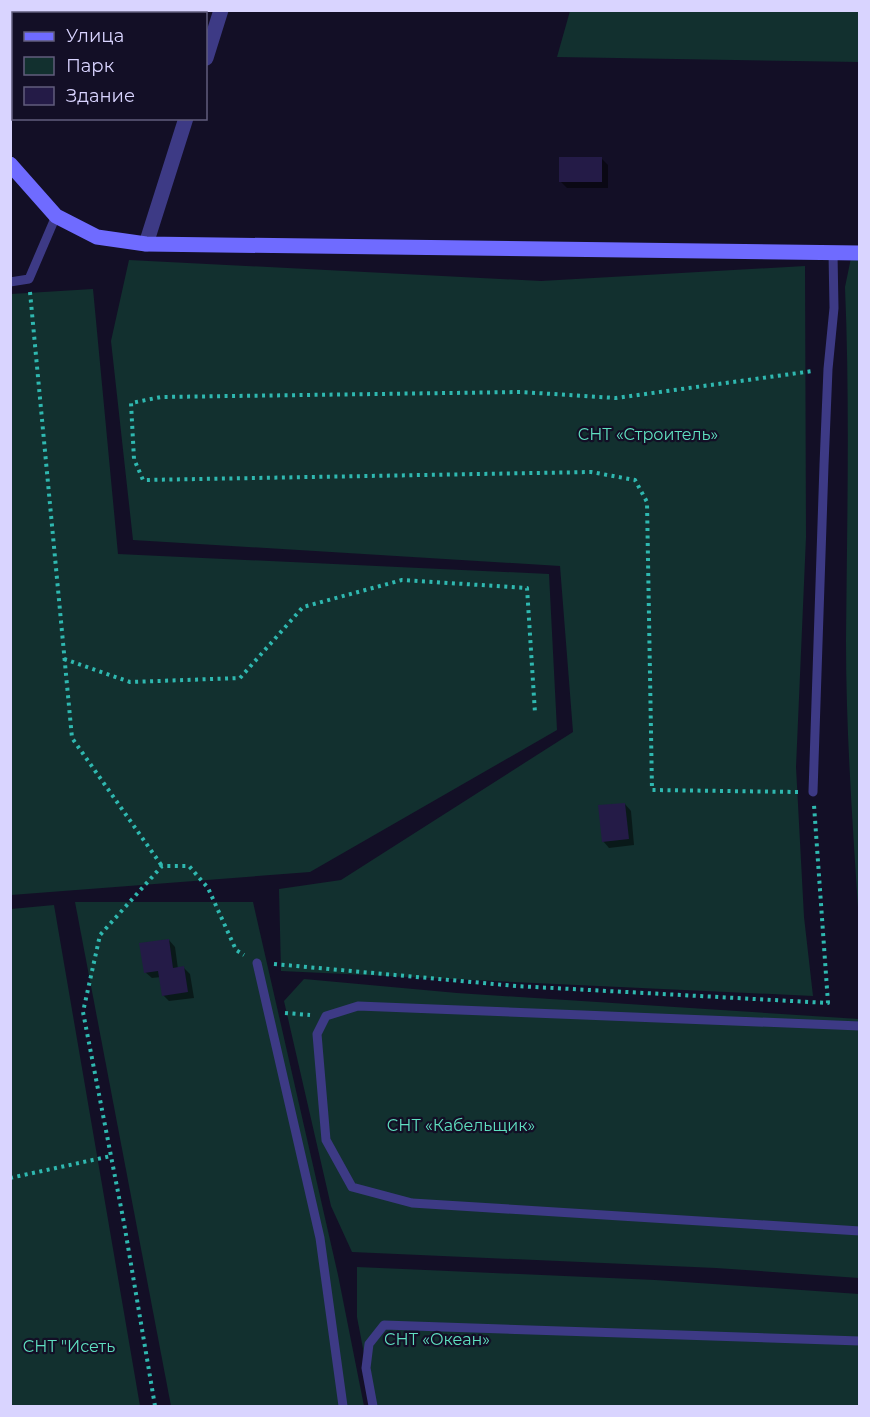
<svg xmlns="http://www.w3.org/2000/svg" width="870" height="1417" font-family="Montserrat,sans-serif">
	<style>
		.green { fill: #12302f }
		.shadow { fill: #0007 }
		.building { fill: #241b47 }
		.lines { fill: none; stroke-linecap: round; stroke-linejoin: round }
		.path { stroke: #2fb8b0; stroke-width: 4; stroke-dasharray: 3 4.5; stroke-linecap: butt }
		.lane { stroke: #3d3a85; stroke-width: 9 }
		.street { stroke: #3d3a85; stroke-width: 15 }
		.secondary { stroke: #6f6bff; stroke-width: 15 }
		.labels { text-anchor: middle; dominant-baseline: central; stroke-width: 4.5; stroke-linejoin: round; paint-order: stroke }
		.park-label { font-size: 16px; fill: #5fe0c0; stroke: #130f26 }
	</style>
	<rect width="100%" height="100%" fill="#130f26"/>
	<g class="green">
		<polygon points="570,11 859,11 859,62 557,57"/>
		<path d="M 851,258 L 860,259 L 859,923 C 853,829 846,735 846,641 C 847,523 850,405 845,287 Z"/>
		<polygon points="129,260 541,281 805,266 806,537 796,767 804,917 813,996 281,971 279,889 341,880 573,732 560,566 133,540 111,341"/>
		<polygon points="93,289 118,554 549,574 557,730 310,872 11,895 11,294"/>
		<polygon points="75,902 253,902 338,1275 364,1406 171,1406"/>
		<polygon points="54,905 140,1406 11,1406 11,909"/>
		<polygon points="304,979 457,993 859,1019 859,1278 716,1268 352,1252 331,1206 284,1001"/>
		<polygon points="357,1267 655,1280 859,1294 859,1406 374,1406 357,1317"/>
	</g>
	<g class="shadow">
		<polygon points="602,159 608,165 608,188 567,188 561,182"/>
		<polygon points="625,804 631,811 634,845 609,848 603,841"/>
		<polygon points="169,940 175,947 178,969 184,968 190,974 194,998 169,1001 163,995 161,977 152,978 145,972"/>
	</g>
	<g class="building">
		<rect x="559" y="157" width="43" height="25"/>
		<polygon points="625,803 629,839 602,842 598,805"/>
		<polygon points="169,939 173,968 184,966 188,992 162,996 158,971 144,973 139,943"/>
	</g>
	<g class="lines">
		<g class="path">
			<polyline points="30,292 72,738 162,866"/>
			<polyline points="64,659 130,682 240,678 303,607 402,580 527,588 535,713"/>
			<polyline points="798,792 652,790 647,502 635,480 591,472 143,480 134,459 131,403 161,397 521,392 616,398 813,371"/>
			<polyline points="274,964 516,986 828,1003 814,805"/>
			<polyline points="285,1013 310,1015"/>
			<polyline points="10,1178 111,1156"/>
			<polyline points="155,1406 124,1223 83,1012 100,935 162,866 189,866 208,888 236,950 244,955"/>
		</g>
		<g class="lane">
			<polyline points="10,282 29,279 56,216"/>
			<polyline points="813,792 824,465 828,369 834,308 833,253"/>
			<polyline points="257,963 320,1238 343,1406"/>
			<polyline points="860,1026 358,1006 326,1016 317,1034 326,1140 352,1187 412,1203 860,1231"/>
			<polyline points="373,1406 366,1368 369,1344 384,1325 860,1341"/>
		</g>
		<g class="street">
			<polyline points="206,58 221,10"/>
			<polyline points="146,244 186,118"/>
		</g>
		<polyline class="secondary" points="10,164 56,216 97,237 146,244 860,253"/>
	</g>
	<g class="labels">
		<g class="park-label">
			<text x="648" y="434">СНТ «Строитель»</text>
			<text x="461" y="1125">СНТ «Кабельщик»</text>
			<text x="437" y="1339">СНТ «Океан»</text>
			<text x="69" y="1346">СНТ "Исеть</text>
		</g>
	</g>
	<rect width="870" height="1417" fill="none" stroke="#d9d4ff" stroke-width="24"/>
	<rect x="12" y="12" width="195" height="108" fill="#130f26" stroke="#625e7d" stroke-width="1.5"/>
	<rect x="24" y="32" width="30" height="9" fill="#6f6bff" stroke="#625e7d" stroke-width="1.5"/>
	<text x="66" y="42" font-size="18" fill="#d9d4ff">Улица</text>
	<rect x="24" y="57" width="30" height="18" fill="#12302f" stroke="#625e7d" stroke-width="1.5"/>
	<text x="66" y="72" font-size="18" fill="#d9d4ff">Парк</text>
	<rect x="24" y="87" width="30" height="18" fill="#241b47" stroke="#625e7d" stroke-width="1.5"/>
	<text x="66" y="102" font-size="18" fill="#d9d4ff">Здание</text>
</svg>
